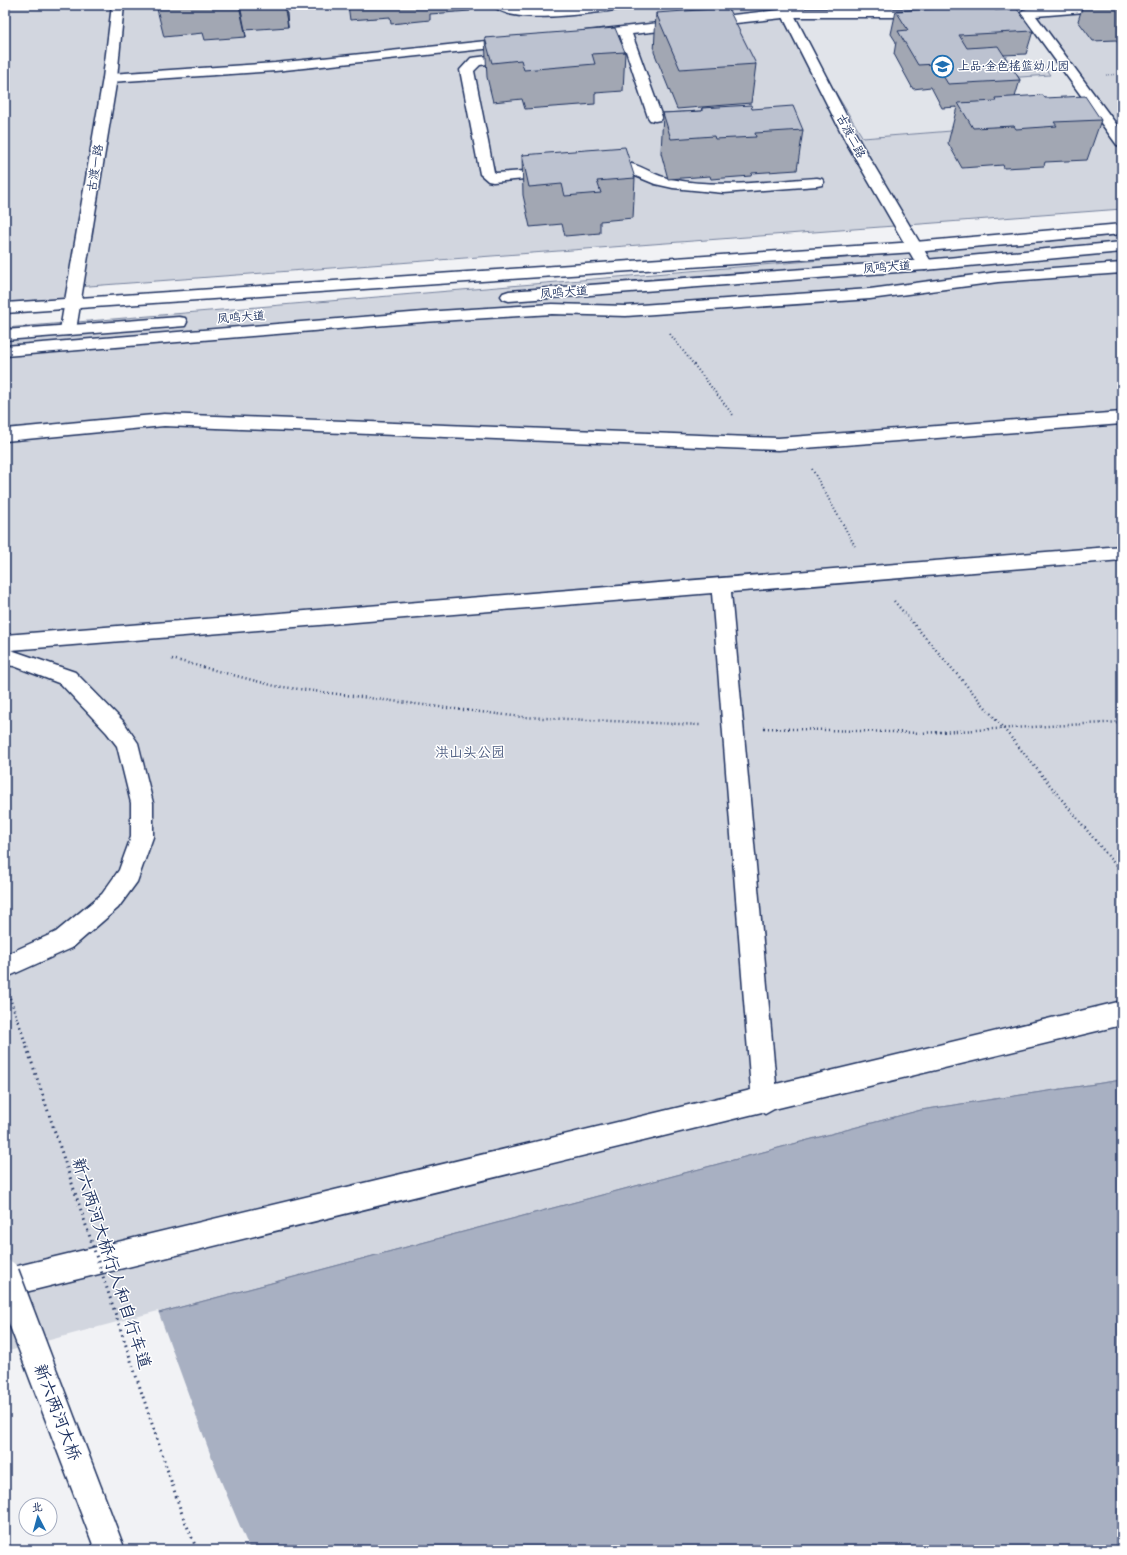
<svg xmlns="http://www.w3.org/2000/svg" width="1127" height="1555" font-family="Itim,'LXGW WenKai TC',sans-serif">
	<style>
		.built { fill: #e1e4ea }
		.green { fill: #d2d6df; stroke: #76829e }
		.water { fill: #a8b0c2; stroke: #707c9a; fill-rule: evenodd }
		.pier { fill: #f1f2f5; fill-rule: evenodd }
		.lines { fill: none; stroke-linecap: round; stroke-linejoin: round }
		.lane-casing { stroke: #1b2f5e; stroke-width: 3 }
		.street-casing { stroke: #1b2f5e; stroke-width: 3 }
		.secondary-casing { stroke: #1b2f5e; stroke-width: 3 }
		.path-far2 { stroke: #1b2f5e; stroke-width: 1.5; stroke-dasharray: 0.5 2; stroke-linecap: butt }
		.path-far1 { stroke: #1b2f5e; stroke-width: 2; stroke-dasharray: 1 2.5; stroke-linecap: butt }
		.path { stroke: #1b2f5e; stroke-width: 2.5; stroke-dasharray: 1 3; stroke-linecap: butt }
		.lane { fill: #fff; fill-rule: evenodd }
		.street { fill: #fff; fill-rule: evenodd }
		.secondary { fill: #fff; fill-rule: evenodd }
		.primary-bridge-casing { stroke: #1b2f5e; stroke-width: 31; stroke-linecap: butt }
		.path-bridge-far1 { stroke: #1b2f5e; stroke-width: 2.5; stroke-dasharray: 1 3; stroke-linecap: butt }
		.path-bridge { stroke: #1b2f5e; stroke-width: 3; stroke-dasharray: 1.5 4; stroke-linecap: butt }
		.primary-bridge { stroke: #fff; stroke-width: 28 }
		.wall { fill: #a2a7b3; stroke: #1b2f5e }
		.shaded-wall { fill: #848892; stroke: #1b2f5e }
		.building { fill: #bcc2d0; stroke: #1b2f5e }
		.labels { text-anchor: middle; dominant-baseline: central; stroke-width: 3; stroke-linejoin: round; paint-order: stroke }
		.far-poi-label { font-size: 12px; fill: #1b2f5e; stroke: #fff; text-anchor: start }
		.far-street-label { font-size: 12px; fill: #1b2f5e; stroke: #fff }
		.park-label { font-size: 14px; fill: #49597e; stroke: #fff }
		.near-street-label { font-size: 17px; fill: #1b2f5e; stroke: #fff }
	</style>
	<rect width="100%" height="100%" fill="#f1f2f5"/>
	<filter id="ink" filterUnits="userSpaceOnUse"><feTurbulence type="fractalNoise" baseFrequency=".025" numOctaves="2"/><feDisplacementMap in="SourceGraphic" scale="8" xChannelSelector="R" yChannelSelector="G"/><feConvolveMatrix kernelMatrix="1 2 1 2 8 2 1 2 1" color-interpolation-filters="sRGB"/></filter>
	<g filter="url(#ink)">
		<polygon class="built" points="788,13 1027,13 1105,119 863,138"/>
		<g class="green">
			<polygon points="5,5 783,5 863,138 1104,119 1027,13 1122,5 1122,209 76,287 73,304 5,308"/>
			<polygon points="1041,63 1050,75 1006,78 998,66"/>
			<polygon points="1122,235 1122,1080 921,1110 5,1354 5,328"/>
		</g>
		<path class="water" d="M 1122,1080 L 1122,1550 L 5,1550 L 5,1354 L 921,1110 ZM 26,1505 L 50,1505 L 50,1529 L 26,1529 Z"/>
		<path class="pier" d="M 158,1311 L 215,1467 L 250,1550 L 5,1550 L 5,1352 ZM 26,1505 L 50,1505 L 50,1529 L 26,1529 Z"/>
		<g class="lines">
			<defs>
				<g id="lane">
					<path d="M 493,5 L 510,5 L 524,8 L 541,9 L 591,5 L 628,5 L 626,8 L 622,9 C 598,12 508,27 493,5 Z"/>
					<polygon points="1077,5 1122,5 1122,9 1036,16 1122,132 1122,146 1117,145 1021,13 1023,10 1027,9"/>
					<polygon points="788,9 926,9 930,10 932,13 930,16 926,17 792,17 632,34 662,117 660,120 655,121 650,120 648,117 626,51 594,54 589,53 587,50 589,47 594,46 623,44 620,35 586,39 581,38 580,35 581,32 586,31"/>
					<polygon points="516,38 521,39 522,42 521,45 275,71 110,82 105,81 103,78 105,75 110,74 275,63"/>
					<polygon points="506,54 511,55 513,58 511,61 480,65 474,71 494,172 496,173 553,169 558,170 560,173 558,176 493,182 488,181 480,174 460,70 471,58"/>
					<path d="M 628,163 C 643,166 655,176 671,179 C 719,189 769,181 817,178 L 822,179 L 824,182 L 822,185 L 817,186 L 724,193 L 673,188 L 655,184 L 626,172 L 603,173 L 598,172 L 596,169 L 598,166 Z"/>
					<polygon points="1122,546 1122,560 731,592 776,1084 1122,1001 1122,1025 774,1109 765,1114 762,1112 5,1297 5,1269 751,1090 712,593 11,650 75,672 123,721 138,743 153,803 153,837 137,882 118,908 72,948 5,978 5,955 56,932 102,894 119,870 131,837 131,803 117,746 107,733 61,684 14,666 5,665 5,635"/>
				</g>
				<g id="street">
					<polygon points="112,5 124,5 117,78 76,330 74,334 68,335 62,334 60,330 103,78"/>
					<polygon points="777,5 789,5 860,142 933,265 931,268 925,270 919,268 917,265 846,142"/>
					<polygon points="1122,412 1122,424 778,450 164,426 5,441 5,429 164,414 778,438"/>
				</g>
				<g id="secondary">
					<polygon points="1122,224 1122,234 915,252 5,313 5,303 915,242"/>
					<polygon points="1122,242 1122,252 925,270 509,301 503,299 501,296 503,293 509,291 925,260"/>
					<polygon points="1122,263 1122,273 998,282 870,299 626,316 552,314 423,322 5,356 5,346 423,312 552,304 626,306 870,289 998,272"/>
					<polygon points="179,317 185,318 187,322 185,326 5,340 5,330"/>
				</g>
			</defs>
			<use href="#lane" class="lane-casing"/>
			<use href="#street" class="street-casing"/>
			<use href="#secondary" class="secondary-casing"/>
			<polyline class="path-far2" points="1106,75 1122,74"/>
			<g class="path-far1">
				<polyline points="670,334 733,415"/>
				<polyline points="812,469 855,546"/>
			</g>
			<g class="path">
				<polyline points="894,601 1004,729 1122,873"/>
				<polyline points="172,659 275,686 447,708 522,717 701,725"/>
				<polyline points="764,728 921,733 1122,722"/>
			</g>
			<use href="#lane" class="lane"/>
			<use href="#street" class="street"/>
			<use href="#secondary" class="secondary"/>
			<defs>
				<polyline id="primary-bridge" points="5,1274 110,1550"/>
			</defs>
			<use href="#primary-bridge" class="primary-bridge-casing"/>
			<polyline class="path-bridge-far1" points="5,983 18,1022"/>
			<polyline class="path-bridge" points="18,1021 182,1514 197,1550"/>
			<use href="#primary-bridge" class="primary-bridge"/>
		</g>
		<g class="wall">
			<polygon points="156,5 286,5 288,27 245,30 246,37 205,40 203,33 164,37"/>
			<polygon points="348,5 470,5 470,11 430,14 430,20 391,24 390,17 350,20"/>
			<polygon points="1083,5 1122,5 1122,49 1116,40 1093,41 1078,21"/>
			<polygon points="995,10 1033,31 1026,54 1004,55 1020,80 1015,97 1045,98 1101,120 1087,160 1045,162 1044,166 1004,168 1003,165 962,168 948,143 957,107 942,108 931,87 913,89 894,54 896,42 891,34 896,11"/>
			<polygon points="656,13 756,64 751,103 677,109 654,52"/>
			<polygon points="485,38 625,52 623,91 595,93 595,104 525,109 522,99 493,102 487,77"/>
			<polygon points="702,108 752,109 803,130 797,170 752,173 751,176 711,179 710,176 668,179 661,153 663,113 701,111"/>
			<polygon points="522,155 635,178 633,218 600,221 600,233 565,236 562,224 530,227 523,195"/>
		</g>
		<g class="shaded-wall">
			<polygon points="239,5 240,5 245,30 246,37"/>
			<polygon points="284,5 286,5 288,27"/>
		</g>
		<g class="building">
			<polygon points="992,5 995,10 1017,9 1033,31 959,35 967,48 998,46 1020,80 948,84 936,64 918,65 898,31 908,30 896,11"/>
			<polygon points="728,8 756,64 680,69 656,13"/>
			<polygon points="615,28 625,52 592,54 595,64 524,70 521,60 492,63 485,38"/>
			<polygon points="1043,95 1045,98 1085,96 1101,120 1054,122 1057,126 1016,129 1014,126 973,128 958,103 996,101 995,98"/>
			<polygon points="751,105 752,109 793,106 803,130 755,133 756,137 715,139 714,136 671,139 663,113 702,111 702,108"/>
			<polygon points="625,147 635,178 597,181 601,193 565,196 562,184 529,187 522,155"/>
		</g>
	</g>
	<defs>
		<symbol id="school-ring" viewBox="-11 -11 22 22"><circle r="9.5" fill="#fff" stroke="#1f6fb2" stroke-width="1.5"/><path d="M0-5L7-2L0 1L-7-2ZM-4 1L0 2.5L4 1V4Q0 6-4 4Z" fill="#1f6fb2"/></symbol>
	</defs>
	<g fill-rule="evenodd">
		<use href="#school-ring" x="930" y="54" width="25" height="25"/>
	</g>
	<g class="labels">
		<g class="far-poi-label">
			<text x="958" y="66">上品·金色摇篮幼儿园</text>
		</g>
		<g class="far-street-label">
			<text transform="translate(851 136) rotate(62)">古渡二路</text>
			<text transform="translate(95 168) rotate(-81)">古渡一路</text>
			<text transform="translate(887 267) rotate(-4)">凤鸣大道</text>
			<text transform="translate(564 292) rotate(-4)">凤鸣大道</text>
			<text transform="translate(241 317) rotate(-4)">凤鸣大道</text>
		</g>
		<g class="park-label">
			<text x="470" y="752">洪山头公园</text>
		</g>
		<g class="near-street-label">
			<text transform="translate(112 1263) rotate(72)">新六两河大桥行人和自行车道</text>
			<text transform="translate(58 1412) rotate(69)">新六两河大桥</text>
		</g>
	</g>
	<rect width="1127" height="1555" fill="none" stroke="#fff" stroke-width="20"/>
	<rect x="10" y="10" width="1107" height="1535" fill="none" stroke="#1b2f5e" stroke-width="1.5" filter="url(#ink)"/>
	<g transform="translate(38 1517) rotate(354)"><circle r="19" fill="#ffffff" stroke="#a4acbf"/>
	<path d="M0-3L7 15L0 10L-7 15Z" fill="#1f6fb2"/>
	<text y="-6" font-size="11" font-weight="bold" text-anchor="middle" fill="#1b2f5e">北</text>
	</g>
</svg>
